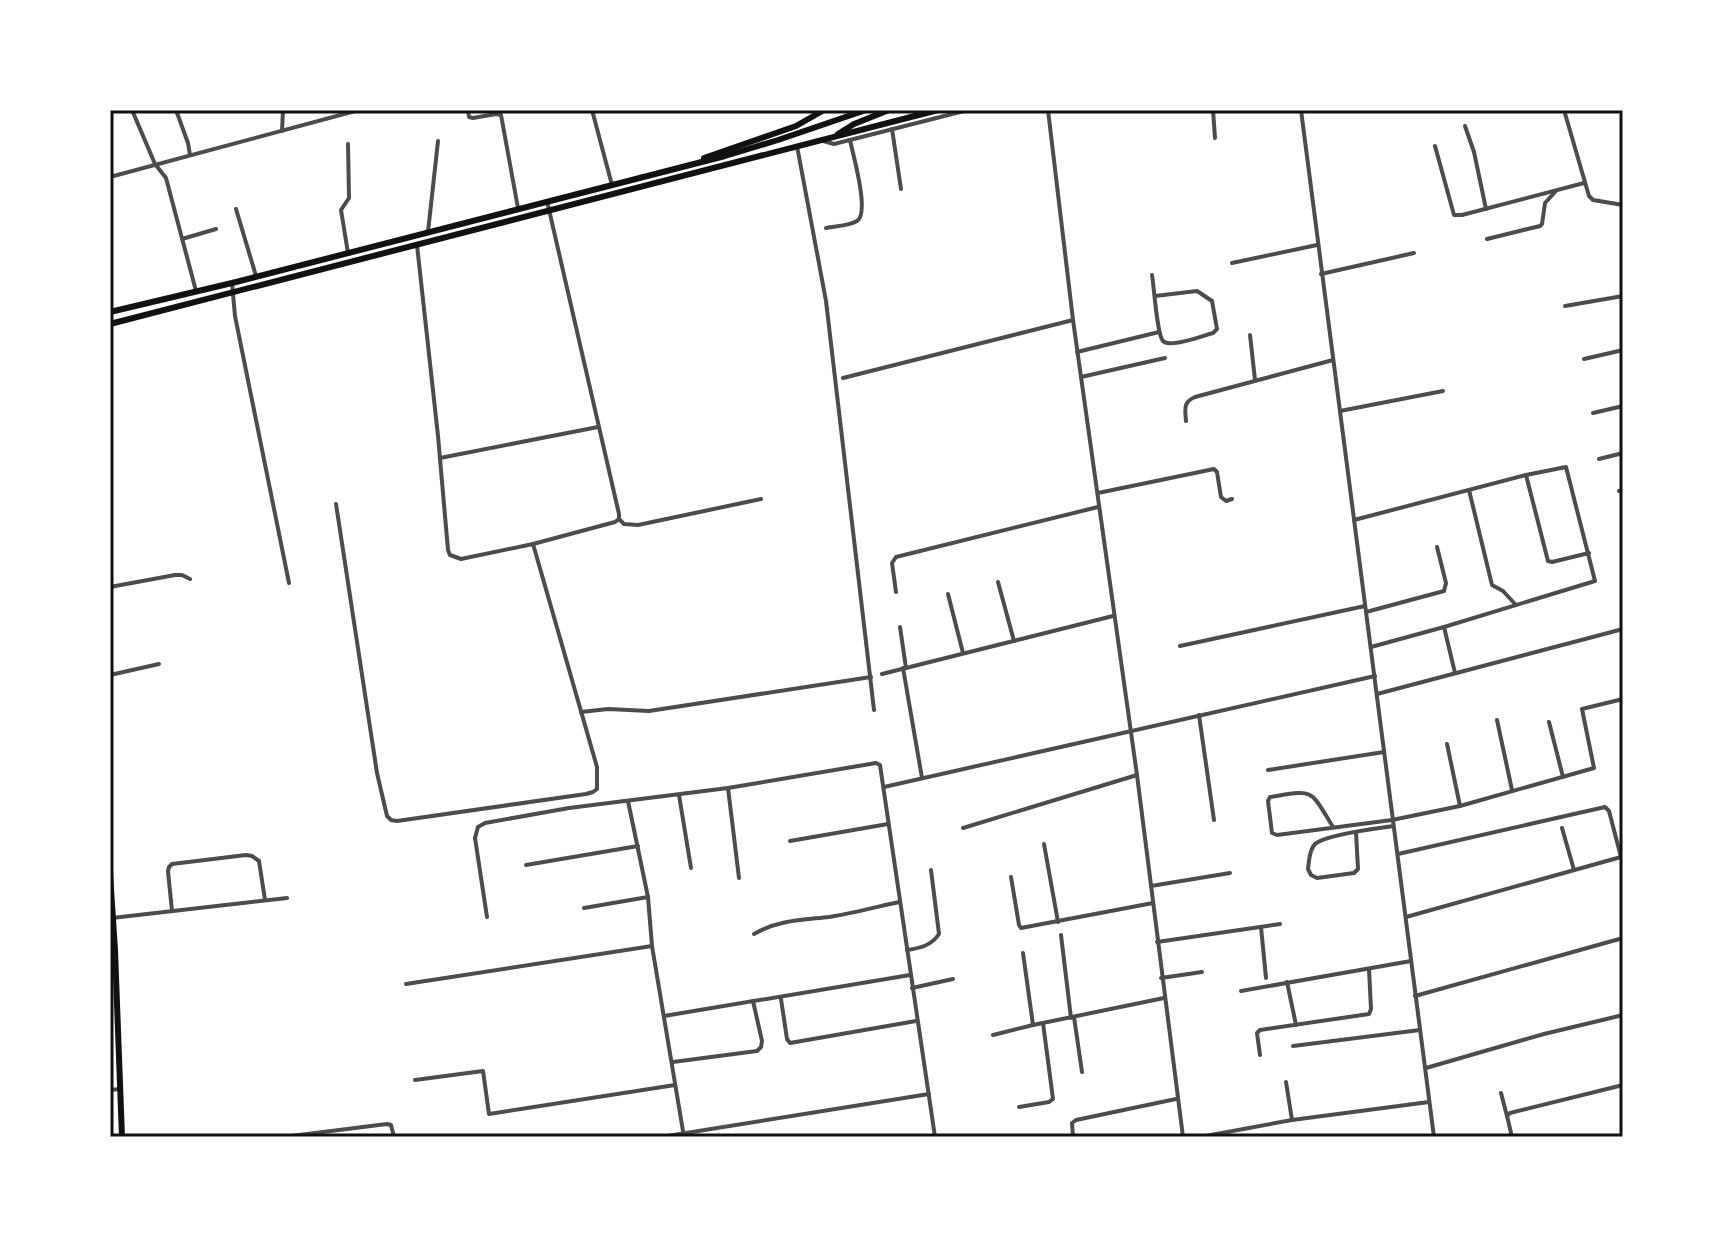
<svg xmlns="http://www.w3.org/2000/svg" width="1733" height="1247" font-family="Cabin,sans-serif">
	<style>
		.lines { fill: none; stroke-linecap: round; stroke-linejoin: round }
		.minor { stroke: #4c4c4c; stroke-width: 4 }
		.primary { stroke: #111; stroke-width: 6 }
		.trunk { stroke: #111; stroke-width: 6 }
		.neatline { fill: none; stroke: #111; stroke-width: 3 }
	</style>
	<rect width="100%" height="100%" fill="#fff"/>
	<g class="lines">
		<g class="minor">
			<polyline points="132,110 155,164 166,178 196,291"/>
			<polyline points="176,110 188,143 190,155"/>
			<polyline points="468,110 469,117 473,118 496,114 501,115 518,208"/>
			<polyline points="592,110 612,185"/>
			<polyline points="1048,110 1073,320 1137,775 1183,1137"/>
			<polyline points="1213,110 1215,138"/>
			<polyline points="1301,110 1434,1137"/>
			<polyline points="1564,110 1589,196 1593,200 1623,205"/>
			<polyline points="1465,126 1474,152 1486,209"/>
			<polyline points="892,129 901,189"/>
			<polyline points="282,131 283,110"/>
			<polyline points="823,141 834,144 968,110"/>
			<polyline points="348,144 349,198 341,210 348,253"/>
			<polyline points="797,146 826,301 874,710"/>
			<polyline points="1435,146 1454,215 1462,215 1584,183"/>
			<polyline points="110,177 359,110"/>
			<polyline points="236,209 256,276"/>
			<path d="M 826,228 C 835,226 849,226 857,221 C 870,213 853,155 850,140"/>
			<polyline points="428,232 438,141"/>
			<polyline points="182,239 216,229"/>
			<polyline points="1487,239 1540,226 1542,224 1545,203 1555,192"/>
			<polyline points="417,245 438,436 448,550 450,555 461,559 533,544 615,522 619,519 619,514 547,201"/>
			<polyline points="1232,263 1317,245"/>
			<polyline points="1321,274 1414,253"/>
			<path d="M 1152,275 C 1154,286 1157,335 1163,341 C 1164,342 1166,343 1168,343 C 1179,345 1202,336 1213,333 L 1217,329 L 1212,301 L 1197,291 L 1155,296"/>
			<polyline points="232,283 235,316 289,583"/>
			<polyline points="1565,306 1623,296"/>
			<polyline points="1250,335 1255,380"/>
			<polyline points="1077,352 1159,332"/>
			<polyline points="1584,359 1623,350"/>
			<polyline points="1081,377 1165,358"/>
			<polyline points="843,378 1073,320"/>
			<polyline points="1340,411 1443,391"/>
			<polyline points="1593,413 1623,406"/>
			<path d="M 1186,421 C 1185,409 1183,402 1195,397 L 1333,360"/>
			<polyline points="440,458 598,427"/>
			<polyline points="1599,459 1623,453"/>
			<polyline points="1526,475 1548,561 1552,562 1589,553"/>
			<polyline points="1469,490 1492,585 1503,591 1516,605"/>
			<polyline points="1619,491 1623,490"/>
			<polyline points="1098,493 1214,469 1217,472 1221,497 1226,501 1232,499"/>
			<polyline points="336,504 377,773 387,816 391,820 397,821 586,794 593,792 597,789 597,767 533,544"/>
			<polyline points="619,519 624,524 638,525 761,499"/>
			<polyline points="1354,520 1526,475 1566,467 1595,581 1444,627 1371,647"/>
			<polyline points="998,582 1014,641"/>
			<polyline points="110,587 175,575 182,575 190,579"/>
			<polyline points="896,592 892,563 896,557 1098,507"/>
			<polyline points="948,594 963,653"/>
			<polyline points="1366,612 1444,591 1446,583 1437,547"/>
			<polyline points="900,627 906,668"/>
			<polyline points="1444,627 1455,673"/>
			<polyline points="1180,646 1365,606"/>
			<polyline points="903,668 922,778"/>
			<polyline points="882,674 1113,616"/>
			<polyline points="110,675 159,664"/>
			<polyline points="1377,694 1623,629"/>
			<polyline points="581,712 608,709 649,711 871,677"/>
			<polyline points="1199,715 1214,820"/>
			<polyline points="1497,720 1512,790"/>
			<polyline points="1549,722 1563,777"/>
			<polyline points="1447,744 1460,806"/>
			<polyline points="1268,770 1384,752"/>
			<polyline points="884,787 1375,676"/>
			<polyline points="728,788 739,878"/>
			<polyline points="679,795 691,868"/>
			<polyline points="628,801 648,897 652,946 684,1137"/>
			<path d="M 1333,827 C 1309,788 1315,790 1270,797 L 1268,801 L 1272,833 L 1277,835 L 1392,820 L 1460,806 L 1594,768 L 1582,709 L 1623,699"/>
			<polyline points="963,828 1137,775"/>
			<polyline points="1562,828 1574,870"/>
			<path d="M 1356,832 L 1358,869 L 1354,873 L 1317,878 L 1311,875 L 1308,869 C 1309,862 1309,850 1315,844 C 1324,835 1378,828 1393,826"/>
			<polyline points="790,841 888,824"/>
			<polyline points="1044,844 1058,922"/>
			<polyline points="1398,854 1605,807 1609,811 1621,857"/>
			<polyline points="526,865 638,846"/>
			<polyline points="1011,877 1019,925 1021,928 1153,903"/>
			<polyline points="1151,886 1230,873"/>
			<polyline points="584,908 648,897"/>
			<polyline points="172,911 168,871 169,867 172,864 246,855 252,856 259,861 265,900"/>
			<polyline points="487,917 475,838 478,827 485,823 569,808 728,788 876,763 880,765 935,1137"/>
			<polyline points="1406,917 1621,857"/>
			<polyline points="112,918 287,898"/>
			<polyline points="1261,927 1266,978"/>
			<path d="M 754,934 C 778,920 802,920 829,917 C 853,913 876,907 899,902"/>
			<polyline points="1061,935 1071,1018"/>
			<polyline points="1157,942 1280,924"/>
			<path d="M 907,950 C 920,948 931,946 939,934 L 931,870"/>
			<polyline points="1023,953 1033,1025"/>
			<polyline points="1161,978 1202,972"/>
			<polyline points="1287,982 1296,1025"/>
			<polyline points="406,984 652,946"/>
			<polyline points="912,988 953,979"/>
			<polyline points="1241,991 1411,961"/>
			<polyline points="1415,996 1623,938"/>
			<polyline points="781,999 787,1039 790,1043 916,1021"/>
			<polyline points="664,1016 910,975"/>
			<polyline points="1074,1017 1082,1072"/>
			<polyline points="993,1035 1033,1025 1164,998"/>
			<polyline points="1293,1046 1420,1030"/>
			<polyline points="1260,1055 1257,1033 1260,1030 1369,1014 1371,1009 1369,969"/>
			<polyline points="673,1062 757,1051 761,1047 762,1041 753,1001"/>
			<polyline points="1426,1068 1544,1034 1623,1015"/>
			<polyline points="415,1080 483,1071 489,1114 675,1085"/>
			<polyline points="1286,1082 1292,1120"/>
			<polyline points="110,1090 120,1089"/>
			<polyline points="1501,1093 1507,1116"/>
			<polyline points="1019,1107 1049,1102 1053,1099 1043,1023"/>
			<polyline points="283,1137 387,1124 391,1125 394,1137"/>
			<polyline points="661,1137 929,1094"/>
			<polyline points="1073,1137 1072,1123 1076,1120 1176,1099"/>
			<polyline points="1200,1137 1292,1120 1429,1102"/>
			<polyline points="1512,1137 1507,1116 1510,1113 1623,1085"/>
		</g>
		<polyline class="primary" points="110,874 115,950 122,1137"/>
		<g class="trunk">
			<polyline points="838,134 854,124 889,110"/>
			<polyline points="704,158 796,126 824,110"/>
			<polyline points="110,312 232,283 725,156 778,140 866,110"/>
			<polyline points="110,324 938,110"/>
		</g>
	</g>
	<rect width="1733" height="1247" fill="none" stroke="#ffffff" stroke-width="224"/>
	<rect x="112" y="112" width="1509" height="1023" class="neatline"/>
</svg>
